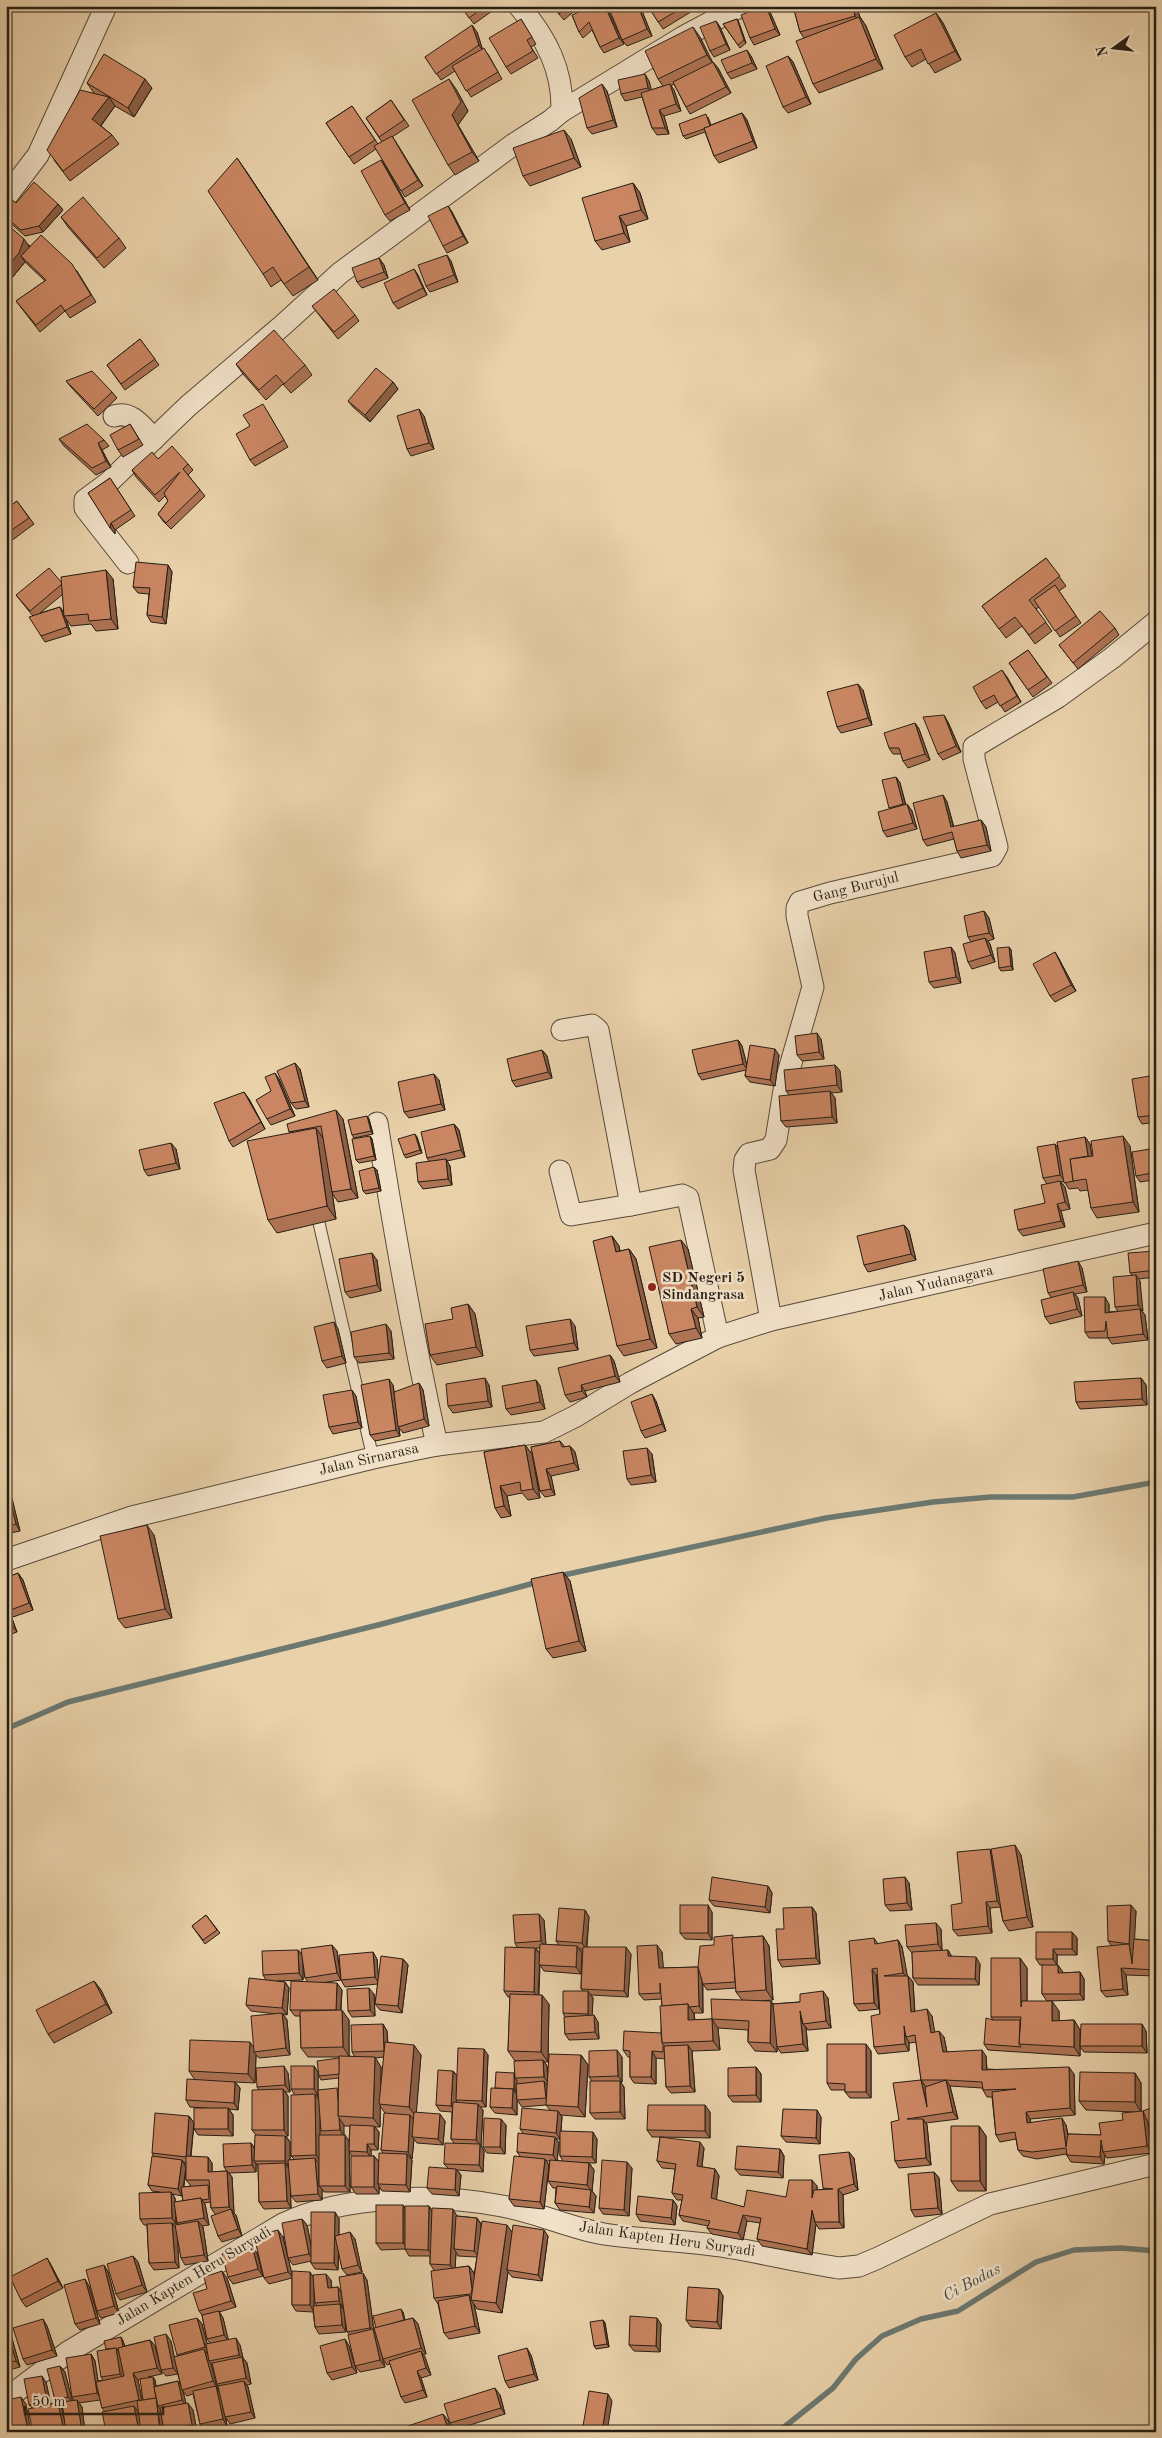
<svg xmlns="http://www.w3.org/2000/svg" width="1162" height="2438" font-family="'Old Standard TT',serif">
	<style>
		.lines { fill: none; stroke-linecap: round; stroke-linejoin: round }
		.stream { stroke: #6b7972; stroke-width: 5.5 }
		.service-casing { stroke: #574b3a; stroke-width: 13 }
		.minor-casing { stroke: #574b3a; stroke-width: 23 }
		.service { stroke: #f1e1c8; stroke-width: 11 }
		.minor { stroke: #f1e1c8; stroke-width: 21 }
		.wall { fill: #ae7354; stroke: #261e15; fill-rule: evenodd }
		.shaded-wall { fill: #8d5e45; stroke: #261e15 }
		.building { fill: #ca8662; stroke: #261e15 }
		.poi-dot { fill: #8f2418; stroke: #f1e1c8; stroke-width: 2 }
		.labels { text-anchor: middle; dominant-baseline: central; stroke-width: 5; stroke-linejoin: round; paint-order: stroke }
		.street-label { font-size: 15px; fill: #261e15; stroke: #f1e1c8 }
		.poi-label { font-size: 15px; font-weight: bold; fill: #261e15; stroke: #f1e1c8; text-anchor: start }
		.water-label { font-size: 16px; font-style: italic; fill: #484c44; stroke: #f1e1c8 }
	</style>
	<rect width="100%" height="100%" fill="#e9d1aa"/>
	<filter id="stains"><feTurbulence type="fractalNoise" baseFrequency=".004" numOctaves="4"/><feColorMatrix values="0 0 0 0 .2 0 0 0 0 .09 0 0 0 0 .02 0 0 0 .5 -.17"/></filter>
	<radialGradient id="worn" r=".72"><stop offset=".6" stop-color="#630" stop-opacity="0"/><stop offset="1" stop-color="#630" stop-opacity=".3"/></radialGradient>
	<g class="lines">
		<g class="stream">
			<polyline points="559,1576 826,1518 933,1502 991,1497 1073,1497 1156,1482"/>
			<polyline points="6,1729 68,1702 382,1624 538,1582"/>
			<polyline points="778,2432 833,2388 856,2359 882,2336 921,2319 958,2311 1036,2262 1074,2250 1121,2248 1156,2251"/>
		</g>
		<defs>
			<polyline id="service" points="319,1223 373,1458"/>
			<g id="minor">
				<polyline points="562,111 683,37 741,6"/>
				<polyline points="6,197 38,155 106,6"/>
				<path d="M 114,416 C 132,410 143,428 154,439"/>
				<path d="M 128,563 L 85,508 L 85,500 L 108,483 L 188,406 L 283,325 L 340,273 L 514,144 L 550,121 L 562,111 C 563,70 546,37 519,6"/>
				<polyline points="562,1030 592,1025 598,1030 631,1205 682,1195 688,1198 718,1337"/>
				<path d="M 377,1123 C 394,1231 413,1338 437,1445"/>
				<polyline points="560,1171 571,1215 631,1205"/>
				<polyline points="771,1320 744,1170 745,1160 749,1154 770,1149 776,1140 785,1084 813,987 797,916 797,908 800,902 830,893 992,856 997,847 974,759 974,747 1058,697 1112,658 1156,622"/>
				<polyline points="6,1560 132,1517 373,1458 437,1445 544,1432 576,1416 630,1383 718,1337 771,1320 1156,1233"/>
				<path d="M 6,2399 L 68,2352 L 283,2224 C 344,2195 435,2193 502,2206 C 537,2212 569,2228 604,2234 C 642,2240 682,2240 720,2246 C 760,2252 799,2262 839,2268 L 859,2266 L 878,2258 L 990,2204 L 1156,2164"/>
			</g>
		</defs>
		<use href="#service" class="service-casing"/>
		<use href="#minor" class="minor-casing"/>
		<use href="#service" class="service"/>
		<use href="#minor" class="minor"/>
	</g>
	<g class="wall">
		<polygon points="461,6 489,6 492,11 474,24"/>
		<polygon points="552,6 580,6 564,20"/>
		<polygon points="640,6 652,36 627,46 622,40"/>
		<polygon points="648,6 692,6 694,10 663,29"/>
		<polygon points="793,6 856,6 860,17 866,26 883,69 819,93 813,84 804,38 800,32"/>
		<polygon points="607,8 624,44 604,53 600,47 592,30 583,38 579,32 572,15"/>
		<polygon points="770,12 780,35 754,45 750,38"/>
		<polygon points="936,13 943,23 961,60 935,73 926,59 912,67 905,57"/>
		<polygon points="521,19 536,44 531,47 538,58 511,74 506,67"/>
		<polygon points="737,19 739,23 746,43 740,48 723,24"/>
		<polygon points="716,21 720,27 730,50 714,57 710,51"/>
		<polygon points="477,32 482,48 488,54 502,79 471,97 455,71 441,80 425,57"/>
		<polygon points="700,37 712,62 718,68 731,93 690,114 686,107 674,84 671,86 674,90 681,111 664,116 669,134 657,135 652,128 642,97 625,101 621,94 649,81 651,90 663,86 658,79"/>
		<polygon points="751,56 757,69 731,79 727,73"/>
		<polygon points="788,56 793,62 811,104 788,113 783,107"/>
		<polygon points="87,83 152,88 134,117 115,106 101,126 112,135 119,144 70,181 54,160 94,93"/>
		<polygon points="456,89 468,111 458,125 479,161 455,175 448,165"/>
		<polygon points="607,91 617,127 592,134 587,128"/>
		<polygon points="391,100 409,126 392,137 423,186 405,197 376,149 354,164 326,123 352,106 378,144 382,142 366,118"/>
		<polygon points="742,113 747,120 757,148 719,163 714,156 705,132 686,139 683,136 708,117 711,125"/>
		<polygon points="571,139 581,167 530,186 523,176"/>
		<polygon points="381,160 386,167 410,210 390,221 385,215"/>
		<polygon points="246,171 318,280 293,296 281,280 271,287 263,274"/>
		<polygon points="633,183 640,193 648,219 626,226 630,242 602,250 595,241"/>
		<polygon points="6,202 58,204 63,210 43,232 25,236 6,219"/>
		<polygon points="448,206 452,212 468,243 447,253 443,246"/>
		<polygon points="61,217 119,238 126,248 104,268 68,227"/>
		<polygon points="6,230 30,246 77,271 96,302 70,318 65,311 40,332 16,301 45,281 25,262 6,285"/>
		<polygon points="379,258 384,265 388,278 362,288 357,282"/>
		<polygon points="451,261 458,282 430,292 426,286"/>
		<polygon points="414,269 418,275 427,295 398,309 393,303"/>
		<polygon points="312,306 355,315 359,321 338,339"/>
		<polygon points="140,339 159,365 125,390 107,365"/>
		<polygon points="236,364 305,365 312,375 291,393 283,384 266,400 243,374"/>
		<polygon points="66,381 112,392 117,398 98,416 71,387"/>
		<polygon points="393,382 398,389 370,422 353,407 348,401"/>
		<polygon points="267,411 288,447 255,466 250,460 250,426"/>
		<polygon points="424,416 434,449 411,456 407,449"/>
		<polygon points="130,424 143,445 123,457 118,450"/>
		<polygon points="59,439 104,440 109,446 102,450 111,467 96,475 64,446"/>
		<polygon points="158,459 188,464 193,470 188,475 205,496 171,529 163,521 158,514 168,501 165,496 159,502 136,477 132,470"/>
		<polygon points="110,478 135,516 115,530 115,534 88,493"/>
		<polygon points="17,501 34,524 7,544 6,543 6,509"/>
		<polygon points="1046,558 1066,586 1059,591 1081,623 1060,637 1039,607 1036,609 1052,631 1035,644 1022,626 1006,638 982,606"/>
		<polygon points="168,565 172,572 166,624 151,622 147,615 149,594 138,593 133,587"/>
		<path d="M 113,579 L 118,629 L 96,631 L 91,624 L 71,626 L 66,619 L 71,634 L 45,642 L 41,636 L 33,616 L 16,595 L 62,583 ZM 63,594 L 64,613 L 60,607 L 40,613 Z"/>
		<polygon points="1115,628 1119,635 1078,669 1059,645"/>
		<polygon points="1028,650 1052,683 1033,697 1009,663"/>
		<polygon points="1007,677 1021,702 1005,712 998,702 986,709 981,702"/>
		<polygon points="863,690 872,725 841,733 837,727"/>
		<polygon points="948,722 961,752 943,760 938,754"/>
		<polygon points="915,723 919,729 930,760 908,768 903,761 901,754 893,754 889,748"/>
		<polygon points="896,777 900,783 906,805 907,804 912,811 917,829 887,837 883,831 890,809 889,808"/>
		<polygon points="943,795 947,802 954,827 981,820 986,827 991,851 961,858 957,851 954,839 927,846 923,840"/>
		<polygon points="984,911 989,918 994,939 988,941 990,944 995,962 972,969 968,962 971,942 968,937"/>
		<polygon points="951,947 955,953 961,983 934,988 929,982"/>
		<polygon points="1009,947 1011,950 1013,970 1001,971 999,968"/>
		<polygon points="1055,952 1059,959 1076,991 1055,1002 1050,996"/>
		<polygon points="821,1039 824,1059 802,1061 797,1055"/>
		<polygon points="738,1040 742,1046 747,1066 779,1055 775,1086 750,1082 745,1076 746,1070 702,1080 698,1074"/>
		<polygon points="542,1050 547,1056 552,1078 516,1087 512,1081"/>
		<polygon points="835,1065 840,1071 842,1092 831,1093 835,1098 837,1123 786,1127 781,1121 789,1095 786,1091"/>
		<polygon points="300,1069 309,1107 296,1109 291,1103"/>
		<polygon points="1150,1076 1155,1083 1156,1089 1156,1122 1142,1124 1138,1117"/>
		<polygon points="279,1079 295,1116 271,1125 267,1119 271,1091"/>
		<polygon points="439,1080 445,1110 409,1118 404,1112"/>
		<polygon points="249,1099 265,1129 233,1147 229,1141"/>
		<polygon points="367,1116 369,1119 373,1134 354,1138 352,1135"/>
		<polygon points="343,1119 358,1198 338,1202 332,1193 336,1219 277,1233 268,1220 290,1133 289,1132"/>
		<polygon points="454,1124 459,1130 465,1157 447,1161 450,1166 452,1185 423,1189 418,1182 429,1161 427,1158"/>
		<polygon points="370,1136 372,1139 376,1160 359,1163 356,1160"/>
		<polygon points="417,1137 422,1153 406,1158 404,1155"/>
		<polygon points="1085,1137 1090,1144 1092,1157 1130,1146 1139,1212 1097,1218 1091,1208 1088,1190 1080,1191 1078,1188 1069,1189 1064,1181 1061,1182 1065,1187 1070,1209 1061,1211 1065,1227 1023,1236 1018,1230 1045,1203 1047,1184 1043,1178 1055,1144 1058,1148"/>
		<polygon points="1156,1148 1156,1195 1153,1180 1140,1182 1136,1176"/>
		<polygon points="176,1149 180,1169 148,1176 144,1170"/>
		<polygon points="377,1170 381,1191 366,1194 363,1191"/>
		<polygon points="904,1225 909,1231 916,1260 868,1272 864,1265"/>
		<polygon points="612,1236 619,1246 620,1251 629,1249 636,1259 657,1348 624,1356 617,1346"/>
		<polygon points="688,1249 704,1317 698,1318 702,1338 676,1344 669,1334"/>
		<polygon points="1156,1251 1156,1277 1138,1279 1140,1281 1142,1311 1145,1315 1148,1340 1112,1344 1108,1338 1089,1338 1085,1332 1109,1304 1109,1312 1118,1311 1115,1307 1132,1275 1130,1273"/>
		<polygon points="377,1260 381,1291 350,1298 345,1292"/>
		<polygon points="1082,1268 1087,1292 1075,1294 1078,1298 1082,1316 1050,1324 1045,1317 1051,1297 1048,1293"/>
		<polygon points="468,1304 475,1314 483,1356 437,1365 430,1355"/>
		<polygon points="334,1322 338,1329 346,1363 327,1368 322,1361"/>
		<polygon points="575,1326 578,1350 534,1356 530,1350"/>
		<polygon points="391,1331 394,1359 359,1363 354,1357"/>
		<polygon points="610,1355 614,1361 620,1382 585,1391 587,1397 570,1402 565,1395"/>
		<polygon points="1141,1378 1146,1385 1147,1405 1080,1409 1076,1402"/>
		<polygon points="536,1380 540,1386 545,1409 511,1415 506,1409"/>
		<polygon points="419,1383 423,1390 429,1426 403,1433 399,1428 400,1436 375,1441 370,1435 393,1385 396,1403"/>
		<polygon points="489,1385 492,1407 453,1413 448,1406"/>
		<polygon points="356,1396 362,1428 333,1434 329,1427"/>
		<polygon points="656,1401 666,1431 645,1438 641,1431"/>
		<polygon points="560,1441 565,1447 570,1446 575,1452 579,1470 551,1476 555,1495 545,1497 540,1491 531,1447"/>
		<polygon points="525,1445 532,1454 540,1498 528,1500 522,1493 507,1496 511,1516 501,1518 495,1508 484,1452"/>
		<polygon points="652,1454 656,1482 631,1485 627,1479"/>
		<polygon points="8,1492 12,1499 20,1531 6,1534 6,1493"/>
		<polygon points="154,1535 172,1618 125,1628 118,1619"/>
		<polygon points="563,1572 570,1581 586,1651 553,1658 546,1649"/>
		<polygon points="18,1573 23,1580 33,1610 13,1617 10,1613 17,1632 6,1636 6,1578"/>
		<polygon points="991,1850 1021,1855 1033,1927 1009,1931 1003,1921 1000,1907 990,1908 992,1933 958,1936 953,1930 962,1903"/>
		<polygon points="909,1883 912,1910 890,1911 885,1905"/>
		<polygon points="768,1886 772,1893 770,1913 714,1906 709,1900"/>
		<polygon points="812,1907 816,1913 820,1964 782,1967 778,1960 784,1929"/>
		<path d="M 585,1910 L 589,1917 L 587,1947 L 631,1954 L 628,1997 L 591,1995 L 593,1998 L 592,2015 L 598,2022 L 599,2039 L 569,2040 L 565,2034 L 565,2017 L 563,2013 L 583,1991 L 581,1989 L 582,1949 L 579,1949 L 582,1953 L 581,1974 L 544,1971 L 540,1965 L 539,1995 L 549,2004 L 548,2062 L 544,2062 L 547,2066 L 548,2077 L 581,2055 L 588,2065 L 585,2117 L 561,2115 L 562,2117 L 561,2131 L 597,2139 L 596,2163 L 585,2163 L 589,2163 L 594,2170 L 592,2191 L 596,2196 L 594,2213 L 560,2210 L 555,2203 L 556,2188 L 553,2188 L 548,2181 L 550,2161 L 546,2161 L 549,2165 L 544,2209 L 514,2206 L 509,2199 L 520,2156 L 517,2152 L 523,2133 L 520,2129 L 550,2110 L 546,2105 L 522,2107 L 517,2100 L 517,2115 L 495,2113 L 490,2107 L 495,2088 L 514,2073 L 520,2061 L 515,2061 L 508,2051 L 510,1997 L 508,1997 L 504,1991 L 517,1947 L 515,1943 L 544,1920 L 546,1945 L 559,1945 L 556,1941 ZM 536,1948 L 540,1948 L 540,1954 ZM 556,2139 L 560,2139 L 560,2156 L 563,2161 L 557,2161 L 559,2143 Z"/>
		<polygon points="1136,1911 1134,1939 1156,1941 1156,1976 1126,1975 1128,1995 1106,1997 1101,1991 1111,1945 1108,1941"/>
		<polygon points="712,1912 712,1940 685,1939 680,1933"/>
		<polygon points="206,1915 220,1933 205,1944 192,1926"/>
		<polygon points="941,1929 942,1951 948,1950 952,1957 980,1964 979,1985 918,1985 913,1978 912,1953 907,1947"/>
		<polygon points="1072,1932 1077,1938 1077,1955 1057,1955 1057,1965 1063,1973 1080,1972 1084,1979 1084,2000 1047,2001 1042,1994 1043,1965 1040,1965 1036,1959"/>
		<path d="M 763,1936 L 769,1946 L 773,2000 L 760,2001 L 771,2001 L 773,2004 L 800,2002 L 828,1998 L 831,2028 L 808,2030 L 806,2027 L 808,2051 L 781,2053 L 777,2047 L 777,2052 L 755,2051 L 748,2042 L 748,2030 L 718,2028 L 720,2050 L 692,2051 L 695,2092 L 671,2093 L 666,2087 L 665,2059 L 656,2058 L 656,2084 L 634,2083 L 630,2077 L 630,2057 L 628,2057 L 623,2050 L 661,2033 L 662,1999 L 644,2000 L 639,1994 L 662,1952 L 663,1968 L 698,1967 L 714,1945 L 735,1938 ZM 703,1984 L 707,1990 L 736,1988 L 736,1992 L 742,2000 L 712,2019 L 695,2020 L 694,2013 L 703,2013 Z"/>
		<polygon points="874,1938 878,1944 898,1940 902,1947 907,1976 908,1976 913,1982 915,2012 932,2016 934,2032 944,2037 947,2052 986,2056 987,2069 1074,2074 1075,2115 1030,2119 1031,2123 1066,2125 1068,2134 1101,2135 1135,2112 1086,2110 1079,2101 1135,2073 1141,2083 1141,2111 1148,2123 1152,2153 1107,2158 1105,2155 1104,2164 1071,2162 1066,2154 1037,2159 1023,2156 1018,2150 1016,2139 1000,2142 996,2135 992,2097 987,2097 983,2090 982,2088 950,2086 958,2119 926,2123 927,2125 931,2165 899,2168 895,2161 899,2120 921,2080 916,2042 910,2043 909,2042 909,2051 878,2054 874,2047 880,2014 877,1975 876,1975 879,2009 859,2011 854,2004"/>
		<path d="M 298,1950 L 301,1954 L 337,1951 L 340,1973 L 377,1959 L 378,1976 L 403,1959 L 408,1965 L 402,2013 L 380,2010 L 375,2004 L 378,1984 L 345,1987 L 341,1980 L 321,1983 L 342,1990 L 341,2010 L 349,2020 L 349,2056 L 355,2057 L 352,2052 L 383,2024 L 387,2031 L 388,2043 L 421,2055 L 416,2112 L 445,2121 L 443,2145 L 417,2143 L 414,2139 L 412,2159 L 410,2159 L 412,2160 L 410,2192 L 382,2191 L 379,2186 L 379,2194 L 356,2194 L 351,2187 L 352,2156 L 349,2151 L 350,2192 L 324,2192 L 322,2189 L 322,2200 L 296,2202 L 291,2196 L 290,2182 L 291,2208 L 264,2209 L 259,2202 L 258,2166 L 256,2163 L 256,2172 L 229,2173 L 232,2177 L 234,2213 L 236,2215 L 242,2236 L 222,2242 L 218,2236 L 215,2214 L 211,2208 L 210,2202 L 204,2203 L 205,2204 L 209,2225 L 202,2226 L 203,2227 L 208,2261 L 185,2265 L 181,2258 L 177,2234 L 179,2268 L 154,2270 L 149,2263 L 147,2225 L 144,2225 L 140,2219 L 160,2192 L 152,2191 L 148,2185 L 154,2157 L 152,2153 L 189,2116 L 194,2123 L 191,2157 L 212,2163 L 212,2172 L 227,2171 L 224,2167 L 251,2143 L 254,2148 L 256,2135 L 252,2130 L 259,2090 L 257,2087 L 288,2073 L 290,2092 L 285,2092 L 288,2096 L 288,2136 L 286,2136 L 290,2142 L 290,2160 L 294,2159 L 291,2156 L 295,2095 L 291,2089 L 314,2066 L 318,2072 L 318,2090 L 338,2090 L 339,2078 L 321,2080 L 319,2076 L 339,2058 L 339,2057 L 308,2057 L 301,2048 L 300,2016 L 295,2016 L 290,2010 L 308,1982 L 305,1978 L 303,1966 L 303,1980 L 277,1981 L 285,1982 L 289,1988 L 287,2015 L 283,2014 L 287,2020 L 290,2055 L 259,2058 L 256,2055 L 255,2083 L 235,2082 L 240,2088 L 238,2110 L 229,2109 L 233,2115 L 233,2136 L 198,2135 L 194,2129 L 207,2108 L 190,2107 L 186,2100 L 195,2080 L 189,2071 L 254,2048 L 276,2014 L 251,2011 L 246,2005 L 266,1980 L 263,1975 ZM 384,2057 L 381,2091 L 381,2067 L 375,2058 ZM 380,2106 L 385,2113 L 381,2150 L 383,2153 L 379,2162 L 374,2156 L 371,2156 L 371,2150 L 378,2150 L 379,2132 L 375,2127 L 380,2127 ZM 343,2125 L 344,2126 L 350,2126 L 349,2141 L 344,2135 ZM 183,2162 L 186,2163 L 186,2180 L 191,2186 L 184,2187 L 186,2167 ZM 172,2194 L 182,2196 L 183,2201 L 175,2202 L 175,2198 ZM 176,2217 L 177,2223 L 178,2224 L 176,2229 L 173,2224 L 176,2224 Z"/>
		<polygon points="1020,1958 1027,1968 1027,2001 1059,2011 1059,2021 1074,2020 1080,2030 1146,2031 1147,2053 1084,2052 1080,2047 1080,2056 988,2050 984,2044 993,2020 991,2017"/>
		<polygon points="94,1981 101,1990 112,2013 54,2043 48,2034"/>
		<polygon points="374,1994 375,2016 352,2017 348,2011"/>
		<polygon points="871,2051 871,2098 850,2098 845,2092 845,2090 831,2090 827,2083"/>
		<polygon points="488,2055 486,2107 480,2107 483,2110 481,2146 484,2151 483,2172 457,2170 461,2175 459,2196 432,2194 427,2188 448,2168 444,2164 454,2143 451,2139 452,2112 440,2111 436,2105 453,2071 457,2076"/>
		<polygon points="622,2057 622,2082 621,2083 624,2087 625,2119 595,2119 590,2113 592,2081 589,2077"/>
		<polygon points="756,2067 761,2074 761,2102 733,2102 728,2096"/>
		<polygon points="710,2112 710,2138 660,2137 704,2148 702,2167 715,2169 719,2176 716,2200 744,2207 786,2197 817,2186 817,2190 824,2190 823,2188 854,2158 858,2190 843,2195 844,2228 819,2229 816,2224 812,2255 762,2246 757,2239 760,2223 747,2221 743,2240 712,2234 707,2228 708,2226 683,2221 679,2215 682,2200 677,2200 672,2193 675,2169 662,2168 657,2161 660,2137 652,2137 647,2130"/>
		<polygon points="821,2117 820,2144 786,2142 781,2136"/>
		<polygon points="506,2125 505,2154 487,2153 483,2147"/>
		<polygon points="979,2126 986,2136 986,2191 958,2191 951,2181"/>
		<polygon points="780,2149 784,2156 783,2178 740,2175 735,2169"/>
		<polygon points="632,2168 629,2216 603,2214 599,2208"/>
		<polygon points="934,2172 939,2178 942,2214 915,2217 911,2210"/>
		<polygon points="673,2200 677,2206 675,2225 640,2221 636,2214"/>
		<path d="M 403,2205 L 405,2209 L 429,2206 L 432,2211 L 457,2216 L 477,2218 L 481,2224 L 481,2232 L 512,2233 L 548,2236 L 542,2281 L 512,2277 L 508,2272 L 502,2313 L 477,2309 L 474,2304 L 480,2333 L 449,2339 L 444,2333 L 438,2304 L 434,2298 L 434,2270 L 430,2264 L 430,2256 L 409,2256 L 405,2249 L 381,2250 L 376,2243 ZM 456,2252 L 458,2256 L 477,2257 L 474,2275 L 474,2273 L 469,2266 L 455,2268 Z"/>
		<polygon points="335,2212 339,2219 339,2235 355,2239 362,2272 347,2275 342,2269 339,2252 338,2270 315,2269 311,2263 311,2261 293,2265 288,2258 302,2219 307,2225 311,2245"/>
		<path d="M 283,2237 L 292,2276 L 313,2276 L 331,2280 L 332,2288 L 338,2287 L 341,2292 L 367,2280 L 374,2331 L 375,2333 L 376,2328 L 403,2312 L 405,2320 L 413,2318 L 418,2324 L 426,2354 L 423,2355 L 425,2357 L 431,2375 L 421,2378 L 427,2397 L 405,2403 L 401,2397 L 390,2364 L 387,2365 L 383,2359 L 385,2367 L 360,2372 L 355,2366 L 349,2334 L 347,2332 L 345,2321 L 346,2332 L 319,2334 L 315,2327 L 313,2312 L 296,2311 L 292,2305 L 292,2278 L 269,2284 L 264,2278 ZM 314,2292 L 315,2303 L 317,2306 L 314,2306 Z"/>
		<polygon points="257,2253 263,2276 233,2284 228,2277"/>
		<polygon points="133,2256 138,2262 147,2292 120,2300 116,2294"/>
		<polygon points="47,2258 51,2265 63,2288 26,2307 21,2300"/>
		<polygon points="104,2265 108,2272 119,2313 101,2318 97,2311"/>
		<path d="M 227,2278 L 236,2307 L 219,2312 L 223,2318 L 228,2340 L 240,2345 L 243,2358 L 247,2363 L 251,2384 L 247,2385 L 248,2387 L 255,2418 L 230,2424 L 226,2418 L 227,2426 L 204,2431 L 200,2424 L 193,2394 L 187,2396 L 183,2391 L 186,2404 L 193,2410 L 197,2432 L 165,2432 L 164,2430 L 164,2432 L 106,2432 L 105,2412 L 102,2408 L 100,2400 L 79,2403 L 82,2407 L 85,2432 L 33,2432 L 32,2408 L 29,2405 L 46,2382 L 51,2404 L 57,2403 L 55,2400 L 60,2366 L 65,2372 L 72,2401 L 74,2401 L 72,2397 L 91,2354 L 95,2361 L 98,2381 L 103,2380 L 101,2377 L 106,2349 L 121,2337 L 123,2341 L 125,2346 L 150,2340 L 155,2346 L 162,2374 L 148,2377 L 153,2377 L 155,2380 L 156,2386 L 178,2381 L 181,2386 L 175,2364 L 178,2374 L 166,2376 L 161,2370 L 171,2341 L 174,2357 L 178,2356 L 177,2355 L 197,2318 L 202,2324 L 207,2344 L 210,2343 L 207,2339 L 202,2315 L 199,2311 L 207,2289 ZM 211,2363 L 213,2366 L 219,2391 L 217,2388 ZM 141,2379 L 143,2400 L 142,2400 L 138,2380 ZM 60,2406 L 62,2406 L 65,2424 L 62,2409 Z"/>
		<polygon points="89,2286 100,2324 80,2330 75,2324"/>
		<polygon points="719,2289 723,2296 721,2329 691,2327 686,2320"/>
		<polygon points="603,2320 605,2323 609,2347 596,2349 594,2346"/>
		<polygon points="6,2324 9,2328 20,2367 6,2371"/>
		<polygon points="661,2324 660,2352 634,2351 629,2345"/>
		<polygon points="47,2326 57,2356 27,2365 23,2359"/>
		<polygon points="345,2339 349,2346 357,2373 332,2380 327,2373"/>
		<polygon points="531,2355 538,2380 509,2388 505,2381"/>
		<polygon points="500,2395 505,2414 454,2430 450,2423"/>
	</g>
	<g class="shaded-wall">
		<polygon points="605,6 606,6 607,8 624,44 619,38"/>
		<polygon points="638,6 640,6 652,36 647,29"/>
		<polygon points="766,6 770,12 780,35 775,29"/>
		<polygon points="853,6 856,6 860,17 866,26 883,69 876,59 862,25 855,16"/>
		<polygon points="936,13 943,23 961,60 955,51"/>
		<polygon points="737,19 739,23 746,43 744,40"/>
		<polygon points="716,21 720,27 730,50 726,44"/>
		<polygon points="472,25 477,32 483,51 479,45"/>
		<polygon points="693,27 700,37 714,65 707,55"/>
		<polygon points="747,50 751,56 757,69 752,63"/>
		<polygon points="788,56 793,62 811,104 806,97"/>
		<polygon points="713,62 718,68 731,93 726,87"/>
		<polygon points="645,74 649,81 653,95 648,88"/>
		<polygon points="145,79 152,88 134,117 128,108"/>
		<polygon points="449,79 456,89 468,111 458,125 479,161 472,152 452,115"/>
		<polygon points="602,84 607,91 617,127 613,120"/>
		<polygon points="670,84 674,90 681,111 676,104"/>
		<polygon points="109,97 115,106 98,129 92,119"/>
		<polygon points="659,110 664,116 669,134 665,128"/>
		<polygon points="742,113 747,120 757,148 753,141"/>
		<polygon points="564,130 571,139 581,167 574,158"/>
		<polygon points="392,136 396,142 423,186 418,180"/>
		<polygon points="237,158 246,171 318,280 309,267"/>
		<polygon points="381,160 386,167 410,210 405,203"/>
		<polygon points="633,183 640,193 648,219 641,210"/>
		<polygon points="58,204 63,210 43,232 39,226"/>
		<polygon points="448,206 452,212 468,243 463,236"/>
		<polygon points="619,216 626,226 630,242 624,233"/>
		<polygon points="24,239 31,249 21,256 25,262 6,285 6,268"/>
		<polygon points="447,255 451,261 458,282 454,275"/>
		<polygon points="379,258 384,265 388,278 384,272"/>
		<polygon points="414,269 418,275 427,295 423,288"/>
		<polygon points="393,382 398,389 370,422 365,415"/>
		<polygon points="419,409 424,416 434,449 429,443"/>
		<polygon points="98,443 102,450 111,467 106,461"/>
		<polygon points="111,523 115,530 115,534 110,528"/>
		<polygon points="168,565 172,572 166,624 162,617"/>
		<polygon points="106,570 113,579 118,629 111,619"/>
		<polygon points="60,607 64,613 64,616 66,619 71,634 67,627"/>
		<polygon points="1002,670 1007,677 1021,702 1017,696"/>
		<polygon points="858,684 863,690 872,725 868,718"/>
		<polygon points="944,715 948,722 961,752 956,746"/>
		<polygon points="915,723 919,729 930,760 925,754"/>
		<polygon points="896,777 900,783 907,811 903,804"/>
		<polygon points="943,795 947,802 955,834 951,827"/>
		<polygon points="907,804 912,811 917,829 913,823"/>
		<polygon points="981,820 986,827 991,851 987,845"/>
		<polygon points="984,911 989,918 994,939 989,933"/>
		<polygon points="985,938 990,944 995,962 991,955"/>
		<polygon points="951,947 955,953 961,983 956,977"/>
		<polygon points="1009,947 1011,950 1013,970 1011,966"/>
		<polygon points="1055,952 1059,959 1076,991 1071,985"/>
		<polygon points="817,1033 821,1039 824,1059 819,1052"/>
		<polygon points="738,1040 742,1046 748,1070 743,1064"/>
		<polygon points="775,1049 779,1055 775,1086 770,1080"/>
		<polygon points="542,1050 547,1056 552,1078 548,1072"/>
		<polygon points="295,1063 300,1069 309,1107 305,1101"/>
		<polygon points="835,1065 840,1071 842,1092 837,1085"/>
		<polygon points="275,1073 279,1079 295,1116 290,1109"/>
		<polygon points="434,1074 439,1080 445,1110 441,1104"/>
		<polygon points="1150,1076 1155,1083 1156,1089 1156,1112"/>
		<polygon points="830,1091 835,1098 837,1123 832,1117"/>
		<polygon points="244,1092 249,1099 265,1129 261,1122"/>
		<polygon points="336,1110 343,1119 358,1198 351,1189"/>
		<polygon points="367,1116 369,1119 373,1134 371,1131"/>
		<polygon points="454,1124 459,1130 465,1157 461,1150"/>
		<polygon points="316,1128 325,1141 336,1219 327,1206"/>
		<polygon points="415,1134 417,1137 422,1153 420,1150"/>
		<polygon points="370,1136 372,1139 376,1160 374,1156"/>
		<polygon points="1123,1136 1130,1146 1139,1212 1133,1202"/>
		<polygon points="1085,1137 1090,1144 1093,1162 1088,1156"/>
		<polygon points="171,1143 176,1149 180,1169 176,1163"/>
		<polygon points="1055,1144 1060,1151 1065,1181 1060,1175"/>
		<polygon points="446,1159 450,1166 452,1185 448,1179"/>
		<polygon points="374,1167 377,1170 381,1191 379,1188"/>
		<polygon points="1060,1181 1065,1187 1070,1209 1065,1202"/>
		<polygon points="1057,1204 1061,1211 1065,1227 1061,1221"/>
		<polygon points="904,1225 909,1231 916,1260 911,1254"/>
		<polygon points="612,1236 619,1246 622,1262 616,1252"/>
		<polygon points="681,1240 688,1249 704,1317 697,1307"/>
		<polygon points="629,1249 636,1259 657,1348 650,1339"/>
		<polygon points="372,1253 377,1260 381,1291 377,1285"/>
		<polygon points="1078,1261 1082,1268 1087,1292 1083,1285"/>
		<polygon points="1136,1275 1140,1281 1143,1311 1138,1305"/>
		<polygon points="1073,1292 1078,1298 1082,1316 1077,1309"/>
		<polygon points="1105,1297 1109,1304 1109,1319 1105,1313"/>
		<polygon points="468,1304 475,1314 483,1356 476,1347"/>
		<polygon points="691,1309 698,1318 702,1338 696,1328"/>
		<polygon points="1140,1309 1145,1315 1148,1340 1143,1334"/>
		<polygon points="570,1319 575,1326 578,1350 574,1343"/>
		<polygon points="334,1322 338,1329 346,1363 342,1356"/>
		<polygon points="386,1324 391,1331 394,1359 389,1353"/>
		<polygon points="610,1355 614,1361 620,1382 615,1376"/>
		<polygon points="485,1378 489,1385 492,1407 488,1401"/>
		<polygon points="1141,1378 1146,1385 1147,1405 1142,1399"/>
		<polygon points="389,1379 393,1385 400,1436 396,1430"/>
		<polygon points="536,1380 540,1386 545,1409 540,1402"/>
		<polygon points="419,1383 423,1390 429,1426 424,1419"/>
		<polygon points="581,1385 585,1391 587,1397 582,1391"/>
		<polygon points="352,1390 356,1396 362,1428 358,1422"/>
		<polygon points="652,1394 656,1401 666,1431 662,1424"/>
		<polygon points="525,1445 532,1454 540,1498 533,1489"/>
		<polygon points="570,1446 575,1452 579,1470 574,1463"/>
		<polygon points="647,1448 652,1454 656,1482 651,1475"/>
		<polygon points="546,1469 551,1476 555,1495 551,1489"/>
		<polygon points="500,1486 507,1496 511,1516 504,1506"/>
		<polygon points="8,1492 12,1499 20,1531 16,1524"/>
		<polygon points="147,1525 154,1535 172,1618 165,1609"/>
		<polygon points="563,1572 570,1581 586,1651 579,1641"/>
		<polygon points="18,1573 23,1580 33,1610 29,1603"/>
		<polygon points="6,1603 8,1611 10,1613 17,1632 12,1626 6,1609"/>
		<polygon points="1015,1845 1021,1855 1033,1927 1027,1917"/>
		<polygon points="990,1849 995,1855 1001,1907 997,1901"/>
		<polygon points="905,1877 909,1883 912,1910 907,1903"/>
		<polygon points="768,1886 772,1893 770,1913 765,1907"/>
		<polygon points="986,1902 990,1908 992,1933 988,1926"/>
		<polygon points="708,1905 712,1912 712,1940 708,1933"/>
		<polygon points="1131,1905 1136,1911 1134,1950 1132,1964 1129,1944"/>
		<polygon points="812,1907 816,1913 820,1964 816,1958"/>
		<polygon points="585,1910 589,1917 586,1949 582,1943"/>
		<polygon points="539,1914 544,1920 546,1948 541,1941"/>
		<polygon points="936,1923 941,1929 942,1951 938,1944"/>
		<polygon points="1072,1932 1077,1938 1077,1955 1072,1949"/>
		<polygon points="763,1936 769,1946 773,2000 766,1990"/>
		<polygon points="898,1940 902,1947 908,1979 903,1973"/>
		<polygon points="332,1945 337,1951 341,1980 337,1973"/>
		<polygon points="657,1945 662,1952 664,1975 659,1968"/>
		<polygon points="577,1946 582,1953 581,1974 576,1967"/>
		<polygon points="626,1947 631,1954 628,1997 624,1991"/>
		<polygon points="535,1948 540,1954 538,1998 534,1992"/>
		<polygon points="1053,1949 1057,1955 1057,1965 1053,1959"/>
		<polygon points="298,1950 303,1956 303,1980 299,1973"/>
		<polygon points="948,1950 952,1957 948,1956"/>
		<polygon points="373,1952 377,1959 379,1984 375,1977"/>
		<polygon points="976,1957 980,1964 979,1985 975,1979"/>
		<polygon points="1020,1958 1027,1968 1027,2016 1021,2007"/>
		<polygon points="403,1959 408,1965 402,2013 398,2006"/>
		<polygon points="1058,1965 1063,1972 1063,1979 1058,1973"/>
		<polygon points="698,1967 702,1974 703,2013 699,2006"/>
		<polygon points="1121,1968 1126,1975 1128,1995 1123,1989"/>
		<polygon points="872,1969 876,1975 879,2009 874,2003"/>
		<polygon points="1080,1972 1084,1979 1084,2000 1080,1994"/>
		<polygon points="908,1976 913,1982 915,2019 911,2012"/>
		<polygon points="94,1981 101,1990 112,2013 106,2004"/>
		<polygon points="285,1982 289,1988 287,2015 282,2008"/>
		<polygon points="337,1983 342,1990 340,2018 336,2011"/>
		<polygon points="369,1988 374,1994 375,2016 370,2010"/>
		<polygon points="588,1991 593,1998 592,2020 588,2014"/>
		<polygon points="823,1991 828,1998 831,2028 826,2021"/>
		<polygon points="542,1995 549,2004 548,2062 541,2052"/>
		<polygon points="771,2001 778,2011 777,2052 770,2043"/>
		<polygon points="1052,2001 1059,2011 1059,2030 1052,2021"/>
		<polygon points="688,2004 694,2014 695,2030 688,2020"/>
		<polygon points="927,2009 932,2016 936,2039 931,2033"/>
		<polygon points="342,2010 349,2020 349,2056 343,2047"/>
		<polygon points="800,2011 803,2024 806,2027 808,2051 803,2044"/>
		<polygon points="282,2013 287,2020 290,2055 286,2048"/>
		<polygon points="594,2015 598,2022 599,2039 595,2032"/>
		<polygon points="712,2019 718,2028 720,2050 713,2041"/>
		<polygon points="1074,2020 1080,2030 1080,2056 1074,2047"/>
		<polygon points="383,2024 387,2031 388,2057 384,2051"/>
		<polygon points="1142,2024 1146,2031 1147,2053 1142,2046"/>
		<polygon points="904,2026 906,2037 909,2042 909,2051 905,2044"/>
		<polygon points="939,2031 944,2037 948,2058 943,2052"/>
		<polygon points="250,2042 256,2051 254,2052 256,2055 255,2083 248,2074"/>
		<polygon points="866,2044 871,2051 871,2098 866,2092"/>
		<polygon points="414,2045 421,2055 416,2117 409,2107"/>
		<polygon points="688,2045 692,2051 695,2092 690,2086"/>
		<polygon points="484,2049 488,2055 486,2107 482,2101"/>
		<polygon points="617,2050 622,2057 622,2082 618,2076"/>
		<polygon points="982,2050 986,2056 987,2076 982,2070"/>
		<polygon points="652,2051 656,2058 656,2084 651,2077"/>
		<polygon points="581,2055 588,2065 585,2117 578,2107"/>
		<polygon points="375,2057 381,2067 380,2127 373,2118"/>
		<polygon points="543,2060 547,2066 548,2083 544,2077"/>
		<polygon points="284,2066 288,2073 290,2092 285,2085"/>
		<polygon points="314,2066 318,2072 318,2096 314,2089"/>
		<polygon points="756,2067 761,2074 761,2102 756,2095"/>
		<polygon points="1069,2067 1074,2074 1075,2115 1070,2108"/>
		<polygon points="453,2071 458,2077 456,2112 451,2106"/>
		<polygon points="514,2073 515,2078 517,2080 516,2092 514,2089"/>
		<polygon points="1135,2073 1141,2083 1141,2112 1135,2102"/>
		<polygon points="921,2080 926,2087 927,2107"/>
		<polygon points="946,2080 950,2086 958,2119 953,2112"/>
		<polygon points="544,2081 549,2088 551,2105 546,2098"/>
		<polygon points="620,2081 624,2087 625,2119 620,2112"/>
		<polygon points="235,2082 240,2088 238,2110 234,2103"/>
		<polygon points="283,2089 288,2096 288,2136 284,2130"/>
		<polygon points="513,2089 517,2095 517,2115 512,2108"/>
		<polygon points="315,2094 320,2101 320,2162 316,2155"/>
		<polygon points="478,2104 483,2110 481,2146 484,2151 483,2172 479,2165 480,2145 476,2140"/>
		<polygon points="705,2105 710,2112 710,2138 705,2131"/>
		<polygon points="228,2108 233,2115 233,2136 228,2129"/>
		<polygon points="817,2110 821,2117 820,2144 816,2138"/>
		<polygon points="558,2111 562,2117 560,2139 556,2133"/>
		<polygon points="1143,2111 1147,2117 1152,2153 1147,2146"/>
		<polygon points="1026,2112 1030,2119 1032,2130 1027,2123"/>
		<polygon points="440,2114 445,2121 443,2145 438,2139"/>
		<polygon points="410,2115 415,2121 412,2137 414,2139 412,2159 408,2152"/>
		<polygon points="189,2116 194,2123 190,2163 186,2157"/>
		<polygon points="339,2118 344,2125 344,2137 340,2130"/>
		<polygon points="1062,2118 1066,2125 1071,2154 1066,2147"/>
		<polygon points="501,2119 506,2125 505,2154 500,2147"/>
		<polygon points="923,2119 927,2125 931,2165 926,2158"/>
		<polygon points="374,2126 379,2132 378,2150 374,2144"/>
		<polygon points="979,2126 986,2136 986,2191 980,2181"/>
		<polygon points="593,2132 597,2139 596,2163 592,2157"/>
		<polygon points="345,2135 349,2141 350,2192 345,2186"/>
		<polygon points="285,2136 290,2142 290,2168 285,2161"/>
		<polygon points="555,2137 559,2143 557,2162 553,2155"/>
		<polygon points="1101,2140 1103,2152 1105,2155 1104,2164 1100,2157"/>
		<polygon points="700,2142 704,2148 701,2173 697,2166"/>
		<polygon points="251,2143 255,2149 254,2161 256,2163 256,2172 252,2165"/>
		<polygon points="367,2144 371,2150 371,2158 367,2152"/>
		<polygon points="780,2149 784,2156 783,2178 778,2172"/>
		<polygon points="849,2152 854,2158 858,2190 854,2184"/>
		<polygon points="407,2154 412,2160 410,2192 406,2185"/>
		<polygon points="374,2156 379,2162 378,2184 379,2186 379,2194 374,2187"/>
		<polygon points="208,2157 212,2163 212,2178 208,2172"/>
		<polygon points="315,2158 319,2164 319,2186 322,2189 322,2200 318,2194"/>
		<polygon points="545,2159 549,2165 544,2209 540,2202"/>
		<polygon points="182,2160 186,2167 182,2196 178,2189"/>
		<polygon points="627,2162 632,2168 629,2216 624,2210"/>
		<polygon points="285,2163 290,2170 291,2208 287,2201"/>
		<polygon points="589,2163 594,2170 592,2191 596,2196 594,2213 589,2207 591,2190 587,2185"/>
		<polygon points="456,2169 461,2175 459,2196 455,2190"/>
		<polygon points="715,2169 719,2176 716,2205 711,2198"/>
		<polygon points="227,2171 232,2177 234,2213 236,2215 242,2236 238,2229 232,2210 229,2207"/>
		<polygon points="934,2172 939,2178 942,2214 938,2208"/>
		<polygon points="812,2180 817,2186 817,2204 812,2198"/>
		<polygon points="838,2189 843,2195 844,2228 839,2222"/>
		<polygon points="171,2192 175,2198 176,2224 172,2218"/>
		<polygon points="201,2198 205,2204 209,2225 204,2218"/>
		<polygon points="673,2200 677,2206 675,2225 671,2218"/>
		<polygon points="403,2205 407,2211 408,2249 403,2243"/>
		<polygon points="429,2206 433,2213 433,2256 428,2250"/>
		<polygon points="453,2209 457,2216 454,2249 456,2252 455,2272 450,2265"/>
		<polygon points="812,2210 815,2222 816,2224 812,2255 807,2249"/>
		<polygon points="335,2212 339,2219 338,2270 334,2263"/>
		<polygon points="743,2215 747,2221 743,2240 738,2233"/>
		<polygon points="477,2218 481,2224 479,2257 474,2251"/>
		<polygon points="302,2219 307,2225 314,2261 309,2254"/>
		<polygon points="198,2221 203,2227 208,2261 204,2255"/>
		<polygon points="172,2223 177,2229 179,2268 175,2262"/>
		<polygon points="507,2225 514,2235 507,2270 508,2272 502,2313 496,2303"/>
		<polygon points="278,2230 283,2237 293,2278 288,2272"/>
		<polygon points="544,2230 548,2236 542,2281 538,2275"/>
		<polygon points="350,2232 355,2239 362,2272 358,2265"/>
		<polygon points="252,2246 257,2253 263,2276 258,2269"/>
		<polygon points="133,2256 138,2262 147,2292 142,2285"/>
		<polygon points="47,2258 51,2265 63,2288 58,2281"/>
		<polygon points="104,2265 108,2272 119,2313 114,2306"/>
		<polygon points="469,2266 474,2273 477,2300 473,2294"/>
		<polygon points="222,2271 227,2278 236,2307 231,2301"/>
		<polygon points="310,2272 314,2278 314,2312 310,2305"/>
		<polygon points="363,2273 367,2280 374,2331 377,2335 385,2367 380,2360 374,2333 370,2328"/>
		<polygon points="326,2274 331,2280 332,2294 328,2288"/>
		<polygon points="85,2279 89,2286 100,2324 96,2318"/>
		<polygon points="338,2287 342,2294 343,2308 339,2301"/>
		<polygon points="719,2289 723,2296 721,2329 717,2322"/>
		<polygon points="469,2295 472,2300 471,2300 474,2304 480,2333 475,2326"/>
		<polygon points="340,2304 344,2311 346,2332 342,2325"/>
		<polygon points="401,2309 403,2312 406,2325 404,2322"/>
		<polygon points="219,2311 223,2318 229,2342 224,2335"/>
		<polygon points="197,2318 202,2324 210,2354 205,2347"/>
		<polygon points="413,2318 418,2324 426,2354 421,2348"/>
		<polygon points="657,2318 661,2324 660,2352 656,2346"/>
		<polygon points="43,2319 47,2326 57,2356 52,2350"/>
		<polygon points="603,2320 605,2323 609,2347 607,2344"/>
		<polygon points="6,2324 9,2328 20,2367 16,2361 6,2328"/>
		<polygon points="166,2334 171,2341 178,2374 173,2368"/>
		<polygon points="121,2337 123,2341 126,2351 123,2348"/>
		<polygon points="236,2338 240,2345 243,2358 247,2363 251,2384 246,2378 243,2360 239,2355"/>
		<polygon points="345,2339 349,2346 357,2373 352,2367"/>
		<polygon points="150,2340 155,2346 162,2374 157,2368"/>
		<polygon points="116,2348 120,2354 125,2381 120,2374"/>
		<polygon points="527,2348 531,2355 538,2380 534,2374"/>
		<polygon points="204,2349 209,2356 209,2361 211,2363 217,2388 213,2381"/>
		<polygon points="421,2351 425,2357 431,2375 426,2368"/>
		<polygon points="91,2354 95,2361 101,2400 97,2393"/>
		<polygon points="60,2366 65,2372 73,2403 68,2397"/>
		<polygon points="417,2371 421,2378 427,2397 423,2390"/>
		<polygon points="133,2373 138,2380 143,2406 139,2400"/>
		<polygon points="42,2376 46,2382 51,2408 47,2401"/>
		<polygon points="153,2377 155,2380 158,2402 156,2398"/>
		<polygon points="178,2381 182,2387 187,2407 182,2400"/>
		<polygon points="244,2381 248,2387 255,2418 251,2412"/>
		<polygon points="216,2386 220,2393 227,2426 223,2419"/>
		<polygon points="495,2388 500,2395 505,2414 501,2408"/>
		<polygon points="608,2394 612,2401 607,2432 602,2432"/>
		<polygon points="21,2397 26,2404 31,2432 29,2432 28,2430"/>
		<polygon points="156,2398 160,2404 158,2406 161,2410 164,2432 161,2432"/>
		<polygon points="77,2400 82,2407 85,2432 82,2432"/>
		<polygon points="58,2403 62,2409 67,2432 64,2432"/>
		<polygon points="188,2403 193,2410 197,2432 192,2425"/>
		<polygon points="134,2406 139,2413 142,2432 139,2432"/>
		<polygon points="443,2414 448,2420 452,2432 449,2432"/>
	</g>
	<g class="building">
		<polygon points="461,6 485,6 469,18"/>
		<polygon points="553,6 568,6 559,14"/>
		<polygon points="592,6 605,6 619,38 600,47 589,22 579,32 572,15"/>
		<polygon points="608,6 638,6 647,29 622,40"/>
		<polygon points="648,6 685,6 658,22"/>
		<polygon points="764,6 766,6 775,29 750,38 741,15"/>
		<polygon points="793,6 853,6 855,16 800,32"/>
		<polygon points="936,13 955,51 928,64 921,49 905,57 894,35"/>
		<polygon points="859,17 876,59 813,84 796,41"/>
		<polygon points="521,19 532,37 527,40 533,51 506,67 489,38"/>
		<polygon points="737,19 744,40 738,45 723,24"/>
		<polygon points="716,21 726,44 710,51 700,27"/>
		<polygon points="472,25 479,45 436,74 425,57"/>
		<polygon points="693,27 707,55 658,79 645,51"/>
		<polygon points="484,48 498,72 466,91 452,66"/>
		<polygon points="747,50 752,63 727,73 721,60"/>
		<polygon points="104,54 145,79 128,108 87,83"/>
		<polygon points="788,56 806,97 783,107 766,66"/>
		<polygon points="713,62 726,87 686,107 673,82"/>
		<polygon points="645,74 648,88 621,94 618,80"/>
		<polygon points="449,79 461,102 452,115 472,152 448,165 412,100"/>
		<polygon points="602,84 613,120 587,128 579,98"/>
		<polygon points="670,84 676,104 659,110 665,128 652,128 641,93"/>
		<polygon points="80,90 109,97 92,119 112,135 63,171 47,150"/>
		<polygon points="391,100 404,120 379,137 366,118"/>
		<polygon points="352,106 375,140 349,157 326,123"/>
		<polygon points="742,113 753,141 714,156 704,128"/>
		<polygon points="706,114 710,126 704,128 704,129 683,136 679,124"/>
		<polygon points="564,130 574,158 523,176 513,148"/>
		<polygon points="392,136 418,180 401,191 374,146"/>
		<polygon points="237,158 309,267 284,284 273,267 263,274 208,191"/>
		<polygon points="381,160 405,203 385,215 361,171"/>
		<polygon points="34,182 58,204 39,226 21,230 6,217 6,202 10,198 16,203"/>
		<polygon points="633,183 641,210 619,216 624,233 595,241 582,198"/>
		<polygon points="83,197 119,238 97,258 61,217"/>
		<polygon points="448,206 463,236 443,246 428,216"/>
		<polygon points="9,226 24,239 19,253 6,268 6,230"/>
		<polygon points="41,235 72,264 91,295 65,311 61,305 36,325 16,301 46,280 21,256"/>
		<polygon points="447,255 454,275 426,286 418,265"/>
		<polygon points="379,258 384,272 357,282 352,268"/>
		<polygon points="414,269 423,288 393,303 384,283"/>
		<polygon points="334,289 355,315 334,332 312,306"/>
		<polygon points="274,330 305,365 284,384 276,375 259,390 236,364"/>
		<polygon points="140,339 155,359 121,384 107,365"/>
		<polygon points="376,368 393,382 365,415 348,401"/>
		<polygon points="92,371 112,392 94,409 66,381"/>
		<polygon points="263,404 284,440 250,460 236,434 250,426 243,415"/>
		<polygon points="419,409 429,443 407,449 397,416"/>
		<polygon points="87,424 104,440 98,443 106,461 92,468 59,439"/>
		<polygon points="130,424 139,439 118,450 110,435"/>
		<polygon points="172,446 188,464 183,469 200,490 166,523 158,514 168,501 164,493 180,472 155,495 132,470 152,452 158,459"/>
		<polygon points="110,478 131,510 111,523 110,528 88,493"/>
		<polygon points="17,501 29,518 6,534 6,509"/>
		<polygon points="1046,558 1060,576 1029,600 1046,622 1029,635 1015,617 999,629 982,606"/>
		<polygon points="136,562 168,565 162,617 147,615 150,588 133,587"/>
		<polygon points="49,568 62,583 62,584 30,611 16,595"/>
		<polygon points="106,570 111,619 89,621 88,614 64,616 61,577"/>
		<polygon points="1055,585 1076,616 1055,631 1034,600"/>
		<polygon points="60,607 67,627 41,636 29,617"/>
		<polygon points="1100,611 1115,628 1073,663 1059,645"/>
		<polygon points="1028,650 1047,677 1028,690 1009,663"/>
		<polygon points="1002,670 1017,696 1000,706 994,695 981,702 973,687"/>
		<polygon points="858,684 868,718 837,727 827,692"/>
		<polygon points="944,715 956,746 938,754 923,717"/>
		<polygon points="915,723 925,754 903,761 899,748 889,748 884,733"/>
		<polygon points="896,777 903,804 889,808 882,780"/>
		<polygon points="943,795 951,827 981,820 987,845 957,851 952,832 923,840 913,803"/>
		<polygon points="907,804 913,823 883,831 878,812"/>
		<polygon points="984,911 989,933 968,937 964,916"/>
		<polygon points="985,938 991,955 968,962 963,944"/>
		<polygon points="951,947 956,977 929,982 924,952"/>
		<polygon points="1009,947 1011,966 999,968 997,948"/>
		<polygon points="1055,952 1071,985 1050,996 1033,964"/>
		<polygon points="817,1033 819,1052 797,1055 795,1036"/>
		<polygon points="738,1040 743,1064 698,1074 692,1050"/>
		<polygon points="750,1045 775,1049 770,1080 745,1076"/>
		<polygon points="542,1050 548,1072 512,1081 507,1059"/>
		<polygon points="295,1063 305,1101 291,1103 277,1071"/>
		<polygon points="835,1065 837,1085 786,1091 784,1070"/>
		<polygon points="275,1073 290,1109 267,1119 256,1100 271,1091 265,1077"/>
		<polygon points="434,1074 441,1104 404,1112 398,1082"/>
		<polygon points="1150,1076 1156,1115 1138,1117 1132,1079"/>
		<polygon points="830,1091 832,1117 781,1121 779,1096"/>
		<polygon points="244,1092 261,1122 229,1141 214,1103"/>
		<polygon points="336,1110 351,1189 332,1192 321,1126 289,1132 287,1124"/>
		<polygon points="367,1116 371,1131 352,1135 348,1120"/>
		<polygon points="454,1124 461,1150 427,1158 421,1132"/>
		<polygon points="316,1128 327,1206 268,1220 247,1141"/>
		<polygon points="415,1134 420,1150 404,1155 398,1139"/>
		<polygon points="370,1136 374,1156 356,1160 352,1139"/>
		<polygon points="1123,1136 1133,1202 1091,1208 1086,1179 1073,1181 1070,1159 1093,1156 1091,1141"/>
		<polygon points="1085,1137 1088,1156 1070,1159 1073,1181 1074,1181 1064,1183 1057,1142"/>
		<polygon points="171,1143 176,1163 144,1170 139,1150"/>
		<polygon points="1055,1144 1060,1175 1043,1178 1037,1147"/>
		<polygon points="1156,1148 1156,1193 1155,1193 1152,1173 1136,1176 1132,1152"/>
		<polygon points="446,1159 448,1179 418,1182 416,1163"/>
		<polygon points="374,1167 379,1188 363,1191 359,1171"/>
		<polygon points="1060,1181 1065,1202 1057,1204 1061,1221 1018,1230 1014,1210 1045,1203 1041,1185"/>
		<polygon points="904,1225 911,1254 864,1265 857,1236"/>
		<polygon points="612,1236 616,1252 629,1249 650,1339 617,1346 593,1241"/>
		<polygon points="681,1240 697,1307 691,1309 696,1328 669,1334 649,1247"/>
		<polygon points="1156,1251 1156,1270 1130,1273 1128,1253"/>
		<polygon points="372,1253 377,1285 345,1292 339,1259"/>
		<polygon points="1078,1261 1083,1285 1048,1293 1043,1269"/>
		<polygon points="1136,1275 1138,1305 1115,1307 1113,1277"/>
		<polygon points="1073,1292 1077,1309 1045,1317 1041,1300"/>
		<polygon points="1084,1297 1105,1297 1105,1313 1140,1309 1143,1334 1108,1338 1106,1321 1105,1331 1085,1332"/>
		<polygon points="468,1304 476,1347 430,1355 425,1324 453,1319 451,1308"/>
		<polygon points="570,1319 574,1343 530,1350 526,1326"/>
		<polygon points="334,1322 342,1356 322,1361 314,1327"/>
		<polygon points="386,1324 389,1353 354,1357 351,1332"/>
		<polygon points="610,1355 615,1376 581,1385 582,1391 565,1395 558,1368"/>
		<polygon points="485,1378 488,1401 448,1406 446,1384"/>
		<polygon points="1141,1378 1142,1399 1076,1402 1074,1382"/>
		<polygon points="389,1379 396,1430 370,1435 361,1385"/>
		<polygon points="536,1380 540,1402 506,1409 502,1386"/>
		<polygon points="419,1383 424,1419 398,1427 394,1392"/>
		<polygon points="352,1390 358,1422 329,1427 323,1395"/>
		<polygon points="652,1394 662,1424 641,1431 631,1402"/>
		<polygon points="560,1441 562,1447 570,1446 574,1463 546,1469 551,1489 540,1491 531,1447"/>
		<polygon points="525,1445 533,1489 521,1491 520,1482 500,1486 504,1506 495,1508 484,1452"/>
		<polygon points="647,1448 651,1475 627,1479 623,1451"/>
		<polygon points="8,1492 16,1524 6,1527 6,1493"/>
		<polygon points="147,1525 165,1609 118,1619 100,1536"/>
		<polygon points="563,1572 579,1641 546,1649 531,1579"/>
		<polygon points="18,1573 29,1603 8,1611 6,1605 6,1578"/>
		<polygon points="6,1609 12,1626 6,1628"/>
		<polygon points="1015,1845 1027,1917 1003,1921 991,1849"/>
		<polygon points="990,1849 997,1901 986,1902 988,1926 953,1930 951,1905 962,1903 957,1852"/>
		<polygon points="712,1877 768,1886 765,1907 709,1900"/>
		<polygon points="905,1877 907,1903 885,1905 883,1879"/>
		<rect x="680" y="1905" width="28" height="28"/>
		<polygon points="1131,1905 1129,1944 1108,1941 1107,1906"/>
		<polygon points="812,1907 816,1958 778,1960 776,1929 784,1929 783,1908"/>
		<polygon points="559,1908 585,1910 582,1943 556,1941"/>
		<polygon points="539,1914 541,1941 515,1943 513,1915"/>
		<polygon points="206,1915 217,1930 203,1940 192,1926"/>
		<polygon points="936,1923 938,1944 907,1947 905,1925"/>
		<polygon points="1036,1932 1072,1932 1072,1949 1053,1949 1053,1959 1036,1959"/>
		<polygon points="733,1935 733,1938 732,1938 735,1982 703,1984 698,1967 700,1946 714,1945 714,1937"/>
		<polygon points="763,1936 766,1990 736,1992 732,1938"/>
		<polygon points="874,1938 875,1944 898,1940 903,1973 884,1976 908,1976 911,2012 927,2009 931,2033 939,2031 943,2052 982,2050 982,2070 1069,2067 1070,2108 1026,2112 1027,2123 1062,2118 1066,2147 1068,2134 1101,2135 1099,2123 1123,2120 1122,2113 1143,2111 1156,2106 1156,2141 1143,2111 1147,2146 1103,2152 1101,2140 1100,2157 1067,2155 1066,2148 1032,2152 1018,2150 1015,2132 996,2135 992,2092 1016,2089 983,2090 982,2082 946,2080 953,2112 907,2119 923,2119 926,2158 895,2161 891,2122 899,2120 893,2083 921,2080 927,2107 925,2087 946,2080 921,2080 915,2035 906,2037 904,2026 905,2044 874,2047 871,2016 880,2014 877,1968 872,1969 874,2003 854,2004 849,1941"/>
		<polygon points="1134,1939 1156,1941 1156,1970 1121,1968 1123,1989 1101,1991 1097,1947 1129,1944 1132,1964"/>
		<polygon points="540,1944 577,1946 576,1967 539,1965"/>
		<polygon points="332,1945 337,1973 305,1978 301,1949"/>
		<polygon points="657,1945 659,1968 698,1967 699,2006 689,2007 688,2004 662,2006 660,1983 660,1993 639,1994 637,1946"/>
		<polygon points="505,1947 535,1948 534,1992 504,1991"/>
		<polygon points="583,1947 626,1947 624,1991 581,1989"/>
		<polygon points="298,1950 299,1973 263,1975 262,1951"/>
		<polygon points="948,1950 948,1956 976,1957 975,1979 913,1978 912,1952"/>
		<polygon points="373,1952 375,1977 341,1980 339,1955"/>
		<polygon points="381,1956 403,1959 398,2006 375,2004"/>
		<polygon points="991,1958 1020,1958 1021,2007 1022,2001 1052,2001 1052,2021 1074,2020 1074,2047 1019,2044 1021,2017 991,2017"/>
		<polygon points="1042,1965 1058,1965 1058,1973 1080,1972 1080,1994 1042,1994"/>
		<polygon points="249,1978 285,1982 282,2008 246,2005"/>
		<polygon points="94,1981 106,2004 48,2034 36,2010"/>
		<polygon points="291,1981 337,1983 336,2010 290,2010"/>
		<polygon points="369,1988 370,2010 348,2011 347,1989"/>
		<polygon points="563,1991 588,1991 588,2014 563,2013"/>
		<polygon points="823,1991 826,2021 803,2024 800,2011 803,2044 777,2047 773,2004 800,2002 800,1994"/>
		<polygon points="510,1994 542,1995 541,2052 508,2051"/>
		<polygon points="711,1999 771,2001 770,2043 748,2042 749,2021 712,2019"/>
		<polygon points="688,2004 688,2020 712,2019 713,2041 662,2043 660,2006"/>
		<polygon points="342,2010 343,2047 301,2048 300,2011"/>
		<polygon points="282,2013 286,2048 254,2052 251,2016"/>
		<polygon points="594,2015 595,2032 565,2034 564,2017"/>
		<polygon points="986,2018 993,2020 1020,2020 1019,2044 1021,2047 984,2044"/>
		<polygon points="383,2024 384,2051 352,2052 351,2025"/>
		<polygon points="1081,2024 1142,2024 1142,2046 1080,2046"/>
		<polygon points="624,2031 661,2033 662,2043 663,2044 663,2052 652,2051 651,2077 630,2077 630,2051 623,2050"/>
		<polygon points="190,2040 250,2042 248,2074 189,2071"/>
		<polygon points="385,2042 414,2045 409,2107 379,2104"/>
		<polygon points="827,2044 866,2044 866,2092 845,2092 845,2084 827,2083"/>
		<polygon points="688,2045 690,2086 666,2087 664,2046"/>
		<polygon points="458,2048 484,2049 482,2101 456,2100"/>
		<polygon points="617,2050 618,2076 589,2077 589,2051"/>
		<polygon points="549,2054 581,2055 578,2107 546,2105"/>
		<polygon points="339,2056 375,2057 373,2118 338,2116"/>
		<polygon points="339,2058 339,2074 319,2076 317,2061"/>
		<polygon points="543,2060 544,2077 515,2078 514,2061"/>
		<polygon points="284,2066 285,2085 257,2087 256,2068"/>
		<rect x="291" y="2066" width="23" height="23"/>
		<polygon points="756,2067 756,2095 728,2096 728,2068"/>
		<polygon points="438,2070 453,2071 451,2106 436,2105"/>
		<polygon points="496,2072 514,2073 514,2089 495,2088"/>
		<polygon points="1080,2072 1135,2073 1135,2102 1079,2101"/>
		<polygon points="187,2079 235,2082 234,2103 186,2100"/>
		<polygon points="544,2081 546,2098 517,2100 516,2084"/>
		<polygon points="590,2081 620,2081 620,2112 590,2113"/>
		<polygon points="337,2088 338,2102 338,2116 339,2118 340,2130 321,2131 318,2090"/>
		<polygon points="491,2088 513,2089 512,2108 490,2107"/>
		<polygon points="283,2089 284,2130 252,2130 252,2090"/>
		<polygon points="315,2094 316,2155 291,2156 291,2095"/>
		<polygon points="453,2102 478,2104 476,2140 451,2139"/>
		<polygon points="648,2105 705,2105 705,2131 647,2130"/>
		<rect x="194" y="2108" width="34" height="21"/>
		<polygon points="522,2108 558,2111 556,2133 520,2129"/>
		<polygon points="783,2109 817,2110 816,2138 781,2136"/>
		<polygon points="414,2112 440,2114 438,2139 412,2137"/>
		<polygon points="155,2113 189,2116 186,2157 152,2153"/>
		<polygon points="384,2113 410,2115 408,2152 381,2150"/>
		<polygon points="484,2118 501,2119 500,2147 483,2147"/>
		<polygon points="350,2125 374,2126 374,2144 367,2144 367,2152 349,2151"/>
		<polygon points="951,2126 979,2126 980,2181 951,2181"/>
		<polygon points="560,2131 593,2132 592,2157 560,2156"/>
		<polygon points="518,2133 555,2137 553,2155 517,2152"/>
		<polygon points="255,2135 285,2136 285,2161 254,2161"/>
		<rect x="319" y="2135" width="26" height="51"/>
		<polygon points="660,2137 700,2142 697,2166 715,2169 711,2198 744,2207 747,2190 786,2197 789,2180 812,2180 812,2198 814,2190 833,2189 823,2188 819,2155 849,2152 854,2184 838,2189 839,2222 815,2222 812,2210 807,2249 757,2239 761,2218 743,2215 738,2233 707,2228 710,2221 679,2215 683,2195 672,2193 676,2164 657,2161"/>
		<polygon points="251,2143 252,2165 224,2167 223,2144"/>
		<polygon points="445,2143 480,2144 479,2165 444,2164"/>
		<polygon points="737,2146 780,2149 778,2172 735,2169"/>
		<polygon points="379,2153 407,2154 406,2185 378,2184"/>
		<polygon points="152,2156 182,2160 178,2189 148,2185"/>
		<polygon points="186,2156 208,2157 208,2172 227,2171 229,2207 211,2208 209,2180 186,2180"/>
		<rect x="351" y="2156" width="23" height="31"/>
		<polygon points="514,2156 545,2159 540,2202 509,2199"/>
		<polygon points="315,2158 318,2194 291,2196 288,2160"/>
		<polygon points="550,2160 589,2163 587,2185 548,2181"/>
		<polygon points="602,2160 627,2162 624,2210 599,2208"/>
		<polygon points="285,2163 287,2201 259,2202 258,2164"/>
		<polygon points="429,2167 456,2169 455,2190 427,2188"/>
		<polygon points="934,2172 938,2208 911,2210 908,2174"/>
		<polygon points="208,2185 209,2199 202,2200 201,2198 183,2201 181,2187"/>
		<polygon points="557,2186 591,2190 589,2207 555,2203"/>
		<polygon points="171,2192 172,2218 140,2219 139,2193"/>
		<polygon points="638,2196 673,2200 671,2218 636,2214"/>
		<polygon points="201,2198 204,2218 177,2223 174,2202"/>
		<rect x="376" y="2205" width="27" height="38"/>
		<polygon points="405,2206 429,2206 428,2250 405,2249"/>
		<polygon points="432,2208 453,2209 450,2265 430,2264"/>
		<polygon points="231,2209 238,2229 218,2236 211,2216"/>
		<polygon points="311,2212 335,2212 334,2263 311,2263"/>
		<polygon points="456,2216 477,2218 474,2251 454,2249"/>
		<polygon points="302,2219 309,2254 288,2258 282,2223"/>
		<polygon points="198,2221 204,2255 181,2258 175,2225"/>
		<polygon points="482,2221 507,2225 496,2303 471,2300"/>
		<polygon points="172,2223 175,2262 149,2263 147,2224"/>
		<polygon points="513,2225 544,2230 538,2275 507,2270"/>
		<polygon points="278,2230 288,2272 264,2278 254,2236"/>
		<polygon points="350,2232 358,2265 342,2269 335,2236"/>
		<polygon points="252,2246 258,2269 228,2277 222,2254"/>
		<polygon points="133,2256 142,2285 116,2294 107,2264"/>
		<polygon points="47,2258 58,2281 21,2300 10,2277"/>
		<polygon points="104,2265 114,2306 97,2311 86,2270"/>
		<polygon points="469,2266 472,2289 471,2294 434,2298 431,2271"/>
		<polygon points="222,2271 231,2301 199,2311 193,2293 207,2289 204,2277"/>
		<polygon points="292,2271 310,2272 310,2305 292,2305"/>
		<polygon points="363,2273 370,2328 347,2332 339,2277"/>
		<polygon points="326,2274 328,2288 338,2287 339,2301 315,2303 313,2275"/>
		<polygon points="85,2279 96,2318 75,2324 64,2285"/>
		<polygon points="688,2287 719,2289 717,2322 686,2320"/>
		<polygon points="469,2295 475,2326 444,2333 438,2301"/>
		<polygon points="340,2304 342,2325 315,2327 313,2306"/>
		<polygon points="401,2309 404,2320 376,2328 373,2316"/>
		<polygon points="219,2311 224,2335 207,2339 202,2315"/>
		<polygon points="630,2316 657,2318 656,2346 629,2345"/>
		<polygon points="197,2318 205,2347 177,2355 169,2325"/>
		<polygon points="413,2318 421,2348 383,2359 374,2328"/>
		<polygon points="43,2319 52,2350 23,2359 13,2328"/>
		<polygon points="603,2320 607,2344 594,2346 590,2322"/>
		<polygon points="6,2328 16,2361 6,2363"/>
		<polygon points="373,2329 380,2360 355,2366 348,2335"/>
		<polygon points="166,2334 173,2368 161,2370 154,2337"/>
		<polygon points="121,2337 123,2347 118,2348 118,2349 117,2349 116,2348 106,2349 104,2341"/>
		<polygon points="236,2338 239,2355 209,2361 206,2344"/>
		<polygon points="345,2339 352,2367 327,2373 320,2346"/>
		<polygon points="150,2340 157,2368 133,2373 139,2400 102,2408 96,2382 124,2376 118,2348"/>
		<polygon points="116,2348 120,2374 101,2377 97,2351"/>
		<polygon points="527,2348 534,2374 505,2381 498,2356"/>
		<polygon points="204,2349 213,2381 182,2390 174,2357"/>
		<polygon points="421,2351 426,2368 417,2371 423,2390 401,2397 389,2361"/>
		<polygon points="91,2354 97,2393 72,2397 66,2358"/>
		<polygon points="242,2357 246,2378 217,2384 212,2363"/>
		<polygon points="60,2366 68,2397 55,2400 47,2369"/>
		<polygon points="42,2376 47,2401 29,2405 24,2379"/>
		<polygon points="153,2377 154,2386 154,2387 156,2398 143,2400 140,2379"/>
		<polygon points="178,2381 182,2400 158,2406 154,2387"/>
		<polygon points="244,2381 251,2412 225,2417 218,2386"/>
		<polygon points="216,2386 223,2419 200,2424 193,2391"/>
		<polygon points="495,2388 501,2408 450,2423 444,2404"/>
		<polygon points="589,2391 608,2394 602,2432 582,2432"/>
		<polygon points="21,2397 28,2430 21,2432 6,2432 6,2415 8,2414 6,2400"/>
		<polygon points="156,2398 160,2431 141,2432 137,2401"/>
		<polygon points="77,2400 82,2431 66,2432 62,2402"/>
		<polygon points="58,2403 64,2432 33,2432 28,2409"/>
		<polygon points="188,2403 192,2425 164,2430 160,2408"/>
		<polygon points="134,2406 139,2432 106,2432 102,2412"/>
		<polygon points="443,2414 449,2432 410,2432 408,2426"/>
	</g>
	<circle class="poi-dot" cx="652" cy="1287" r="5"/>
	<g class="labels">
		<g class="street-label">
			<text transform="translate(856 888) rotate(-14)">Gang Burujul</text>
			<text transform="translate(936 1284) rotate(-13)">Jalan Yudanagara</text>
			<text transform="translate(369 1460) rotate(-13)">Jalan Sirnarasa</text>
			<text transform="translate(667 2240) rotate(8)">Jalan Kapten Heru Suryadi</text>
			<text transform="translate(194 2277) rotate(-31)">Jalan Kapten Heru Suryadi</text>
		</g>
		<g class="poi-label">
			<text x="662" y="1278">SD Negeri 5<tspan x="662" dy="17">Sindangrasa</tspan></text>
		</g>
		<g class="water-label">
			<text transform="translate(972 2283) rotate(-28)">Ci Bodas</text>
		</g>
	</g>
	<rect width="1162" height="2438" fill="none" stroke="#e9d1aa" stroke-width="25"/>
	<rect x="8" y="8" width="1147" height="2423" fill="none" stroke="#261e15" stroke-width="2.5"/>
	<rect x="12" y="12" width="1137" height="2413" fill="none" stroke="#261e15"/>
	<g transform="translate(1114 48) rotate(255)" stroke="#f1e1c8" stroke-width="4" paint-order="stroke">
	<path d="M0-4L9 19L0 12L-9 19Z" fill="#261e15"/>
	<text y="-8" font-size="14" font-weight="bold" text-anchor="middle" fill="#261e15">N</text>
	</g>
	<path d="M25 2406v8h138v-8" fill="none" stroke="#261e15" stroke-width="2.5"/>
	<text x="32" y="2406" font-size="15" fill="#261e15" stroke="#f1e1c8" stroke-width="4" paint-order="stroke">50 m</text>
	<rect width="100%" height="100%" filter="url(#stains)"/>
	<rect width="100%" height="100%" fill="url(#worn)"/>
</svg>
